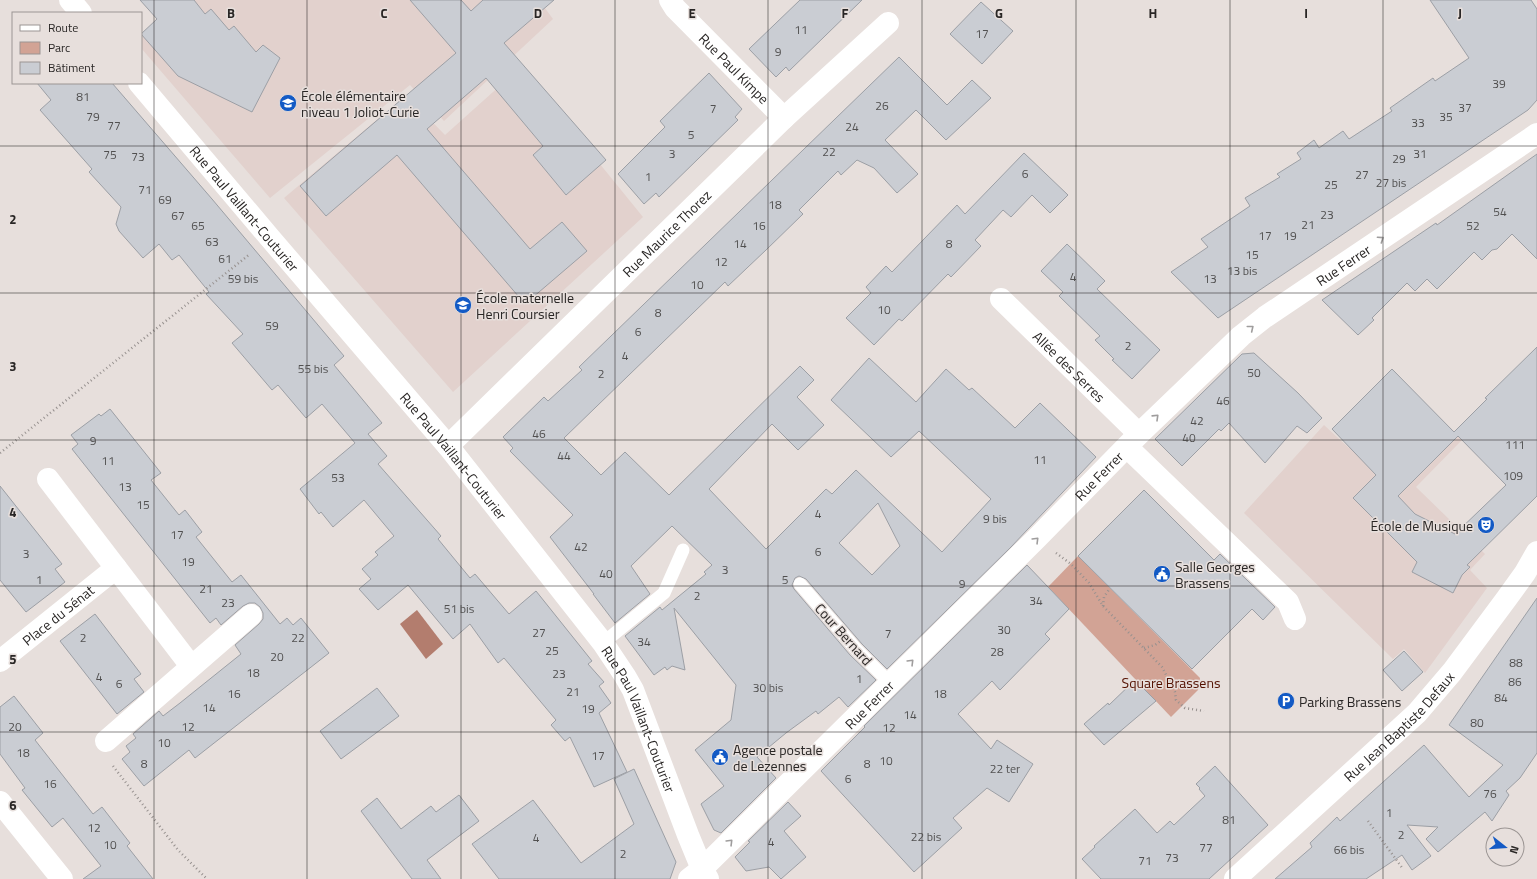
<svg xmlns="http://www.w3.org/2000/svg" width="1537" height="879" font-family="'Titillium Web',sans-serif">
	<style>
		.built { fill: #e2d1cd }
		.green { fill: #d2a395 }
		.water { fill: #b37d6e }
		.building { fill: #cacdd3; stroke: #9c9fa5; fill-rule: evenodd }
		.lines { fill: none; stroke-linecap: round; stroke-linejoin: round }
		.path { stroke: #97918f; stroke-width: 2.5; stroke-dasharray: 1 3; stroke-linecap: butt }
		.lane { stroke: #fff; stroke-width: 13 }
		.street { stroke: #fff; stroke-width: 22 }
		.secondary { stroke: #fff; stroke-width: 22 }
		.oneway { stroke: #9f9d9d }
		.grid { fill: none; stroke: #292625; stroke-width: 1; stroke-opacity: 0.55 }
		.labels { text-anchor: middle; dominant-baseline: central; stroke-width: 3; stroke-linejoin: round; paint-order: stroke }
		.number-label { font-size: 12px; fill: #515050 }
		.street-label { font-size: 14px; fill: #292625; stroke: #e7dfdc }
		.poi-label { font-size: 14px; fill: #292625; stroke: #e7dfdc; text-anchor: start }
		.park-label { font-size: 14px; fill: #531000; stroke: #e7dfdc }
		.grid-label { font-size: 13px; text-anchor: middle; font-weight: bold; fill: #292625; stroke: #e7dfdc; stroke-width: 3; stroke-linejoin: round; paint-order: stroke }
	</style>
	<rect width="100%" height="100%" fill="#e7dfdc"/>
	<g class="built">
		<polygon points="180,0 539,0 553,19 444,121 410,85 270,198 141,48 141,34"/>
		<polygon points="521,67 643,217 453,392 284,198 406,95 445,135"/>
		<polygon points="1410,388 1462,440 1416,487 1485,554 1470,570 1487,588 1425,673 1404,649 1393,659 1244,513 1324,425 1349,448"/>
	</g>
	<polygon class="green" points="1078,556 1200,678 1198,690 1171,717 1048,587"/>
	<polygon class="water" points="417,610 443,644 426,659 400,624"/>
	<g class="building">
		<polygon points="140,0 194,0 205,14 211,9 229,30 234,26 256,52 263,45 280,58 252,112 178,76 141,34 157,19"/>
		<polygon points="410,0 461,0 471,11 483,0 554,0 504,43 606,160 566,195 533,155 543,146 486,78 427,129 530,249 562,222 587,251 525,304 397,155 326,216 300,186 456,53"/>
		<polygon points="800,0 862,0 789,71 786,67 776,77 749,49"/>
		<polygon points="1430,0 1531,0 1537,9 1537,100 1528,110 1218,318 1171,272 1208,247 1201,239 1250,206 1245,198 1280,177 1277,174 1301,159 1297,153 1314,140 1319,148 1343,131 1349,139 1392,111 1390,108 1433,78 1435,81 1469,58"/>
		<polygon points="981,2 1013,31 982,64 950,34"/>
		<path d="M 899,57 L 947,105 L 972,80 L 991,98 L 946,140 L 916,110 L 885,140 L 918,174 L 897,193 L 874,168 L 857,160 L 841,175 L 838,171 L 799,210 L 803,214 L 766,250 L 728,286 L 725,282 L 564,438 L 601,475 L 625,452 L 669,495 L 800,366 L 814,380 L 797,397 L 824,425 L 798,450 L 772,424 L 709,489 L 766,549 L 826,489 L 832,494 L 856,470 L 942,552 L 991,499 L 919,431 L 891,457 L 831,400 L 869,358 L 916,402 L 946,369 L 969,390 L 972,388 L 1015,428 L 1040,403 L 1096,457 L 1011,547 L 887,669 L 862,644 L 806,579 L 799,576 L 795,578 L 792,585 L 794,589 L 850,655 L 876,680 L 848,707 L 839,697 L 818,714 L 816,711 L 786,733 L 757,757 L 776,778 L 721,833 L 714,830 L 701,804 L 724,786 L 695,750 L 731,720 L 736,685 L 674,608 L 685,670 L 672,666 L 667,670 L 665,667 L 654,675 L 625,636 L 660,607 L 662,610 L 706,574 L 704,572 L 712,565 L 672,526 L 631,566 L 650,594 L 615,623 L 593,594 L 594,594 L 550,537 L 573,515 L 510,451 L 513,448 L 503,437 L 544,397 L 548,401 L 582,370 L 579,367 ZM 878,503 L 900,546 L 872,575 L 839,543 Z"/>
		<polygon points="709,73 742,109 735,117 738,120 659,197 656,193 644,204 618,174 665,127 660,121"/>
		<polygon points="37,83 112,83 212,199 344,356 334,365 382,423 368,434 387,456 378,464 441,536 438,539 470,578 475,574 509,614 536,591 592,661 588,664 604,682 599,686 611,703 599,713 627,772 594,787 570,737 565,741 551,725 556,720 504,658 498,663 470,624 453,639 408,585 378,610 359,589 371,579 362,569 378,555 375,552 394,536 364,500 333,527 321,512 319,514 300,489 355,443 322,404 306,418 278,385 272,390 232,343 243,334 206,294 209,292 179,255 172,260 159,244 143,258 119,231 116,224 121,207 89,172 92,169 40,110 51,100"/>
		<polygon points="1024,153 1068,195 1050,213 1032,195 1011,217 1003,210 975,240 981,246 951,277 948,274 902,321 899,319 874,345 846,318 871,293 866,287 886,266 892,272 957,205 965,214"/>
		<polygon points="1537,154 1537,259 1512,234 1497,249 1492,250 1482,260 1474,252 1437,289 1427,279 1415,291 1407,283 1372,318 1374,320 1358,335 1322,300 1436,223 1437,225"/>
		<polygon points="1067,244 1105,281 1097,289 1160,350 1132,379 1112,360 1114,359 1095,340 1100,336 1059,296 1063,292 1041,271"/>
		<path d="M 1537,347 L 1537,496 L 1467,565 L 1470,567 L 1462,575 L 1453,593 L 1412,572 L 1417,562 L 1353,498 L 1376,475 L 1332,429 L 1392,369 L 1454,432 L 1487,399 L 1485,398 ZM 1458,436 L 1506,485 L 1455,534 L 1415,514 L 1398,496 Z"/>
		<polygon points="1254,353 1298,393 1322,418 1307,433 1297,426 1265,463 1229,423 1221,431 1219,429 1182,466 1155,439 1242,354"/>
		<polygon points="110,409 161,473 151,480 179,515 185,510 202,532 196,537 232,582 241,575 280,624 287,618 293,625 301,618 329,653 195,758 189,750 144,786 122,759 130,752 126,746 136,738 133,734 159,711 163,716 180,703 241,654 235,645 259,624 263,619 263,613 260,607 255,603 249,603 243,606 221,625 216,618 210,623 72,449 78,444 71,435 99,414 101,416"/>
		<polygon points="0,486 62,564 55,569 65,582 26,612 0,580"/>
		<polygon points="1144,490 1214,560 1220,554 1275,607 1263,620 1252,609 1192,669 1078,556"/>
		<polygon points="1027,565 1069,609 1045,634 1050,639 1000,690 992,681 958,714 991,749 997,740 1033,764 1009,802 987,788 953,818 962,828 914,872 821,771 865,727 864,726"/>
		<polygon points="1537,598 1537,753 1520,778 1506,791 1509,795 1492,821 1485,812 1438,852 1426,839 1438,827 1407,825 1431,856 1412,870 1402,855 1366,879 1275,879 1312,847 1310,843 1337,817 1340,821 1424,745 1469,797 1503,765 1449,725"/>
		<polygon points="95,614 141,674 134,679 144,692 117,714 60,641"/>
		<polygon points="1404,651 1423,672 1402,691 1383,670"/>
		<polygon points="1135,680 1156,701 1104,745 1084,724 1108,703 1109,705"/>
		<polygon points="377,688 399,716 341,759 320,731"/>
		<polygon points="14,696 43,733 35,740 93,814 102,807 130,843 127,846 153,879 83,879 101,866 63,818 52,827 22,790 25,788 0,754 0,707"/>
		<polygon points="1215,766 1268,825 1209,879 1101,879 1082,859 1095,847 1094,846 1135,809 1157,833 1170,821 1174,825 1205,796 1199,789 1200,788 1196,784"/>
		<polygon points="634,769 676,862 670,879 499,879 472,844 533,800 581,863 634,824 614,779"/>
		<polygon points="459,795 479,821 427,860 441,879 412,879 361,811 377,798 401,829 431,806 436,812"/>
		<polygon points="788,802 801,816 784,831 806,857 781,879 769,867 746,871 735,857 750,842 748,841"/>
	</g>
	<g class="lines">
		<g class="path">
			<polyline points="0,453 250,254"/>
			<polyline points="1056,553 1071,564 1089,583 1103,606 1162,667 1175,692 1176,700 1185,708 1204,711"/>
			<polyline points="1103,606 1104,597 1110,588"/>
			<polyline points="1144,648 1155,645 1162,640"/>
			<polyline points="113,766 178,850 207,879"/>
			<polyline points="1368,821 1403,869"/>
		</g>
		<g class="lane">
			<polyline points="800,584 856,649 890,683"/>
			<polyline points="603,643 664,593 683,550"/>
		</g>
		<g class="street">
			<path id="s1" d="M 670,0 L 675,8 L 784,118"/>
			<path id="s2" d="M 1001,299 L 1139,434"/>
			<path id="s3" d="M 448,446 L 784,118 L 888,23"/>
			<polyline points="1127,447 1288,602 1295,619"/>
			<polyline points="48,479 191,666"/>
			<path id="s4" d="M 0,661 L 116,568"/>
			<polyline points="106,741 251,615"/>
			<polyline points="0,802 62,879"/>
			<path id="s5" d="M 689,879 L 702,869 L 1036,539 L 1139,434 L 1241,336 L 1265,317 L 1537,134"/>
			<path id="s6" d="M 1235,879 L 1417,713 L 1452,672 L 1507,598 L 1525,573 L 1537,552"/>
		</g>
		<g class="secondary">
			<polyline points="70,0 81,13"/>
			<path id="s7" d="M 139,83 L 270,238 L 448,446 L 603,643 L 625,676 L 633,690 L 688,835 L 702,869 L 708,879"/>
		</g>
	</g>
	<defs><path id="oneway-chevron" d="M-2-3.5L2.5 0L-2 3.5" fill="none" stroke-width="1.6" stroke-linecap="round" stroke-linejoin="round"/></defs>
	<g class="oneway">
		<use href="#oneway-chevron" transform="translate(1381 239) rotate(-34)"/>
		<use href="#oneway-chevron" transform="translate(1251 328) rotate(-39)"/>
		<use href="#oneway-chevron" transform="translate(1156 417) rotate(-44)"/>
		<use href="#oneway-chevron" transform="translate(1036 540) rotate(-45)"/>
		<use href="#oneway-chevron" transform="translate(911 662) rotate(-45)"/>
		<use href="#oneway-chevron" transform="translate(730 842) rotate(-45)"/>
	</g>
	<path class="grid" d="M 154,0 L 154,879M 307,0 L 307,879M 461,0 L 461,879M 615,0 L 615,879M 768,0 L 768,879M 922,0 L 922,879M 1076,0 L 1076,879M 1230,0 L 1230,879M 1383,0 L 1383,879M 0,146 L 1537,146M 0,293 L 1537,293M 0,440 L 1537,440M 0,586 L 1537,586M 0,732 L 1537,732"/>
	<defs>
		<symbol id="school-disc" viewBox="-11 -11 22 22"><circle r="9.5" fill="#135ac5" stroke="#e7dfdc"/><path d="M0-5L7-2L0 1L-7-2ZM-4 1L0 2.5L4 1V4Q0 6-4 4Z" fill="#fff"/></symbol>
		<symbol id="theatre-disc" viewBox="-11 -11 22 22"><circle r="9.5" fill="#135ac5" stroke="#e7dfdc"/><path d="M-5-5.5Q0-4 5-5.5V0Q5 5 0 6Q-5 5-5 0ZM-3.3-2.5H-1v1.5H-3.3ZM1-2.5H3.3v1.5H1ZM-2.8 1Q0 5.5 2.8 1Z" fill="#fff"/></symbol>
		<symbol id="civic-disc" viewBox="-11 -11 22 22"><circle r="9.5" fill="#135ac5" stroke="#e7dfdc"/><path d="M-.6-6.5H3V-4.5H.6V-3L4-1V1h2V6H-6V1h2V-1L-.6-3ZM-1.2 2.5V6h2.4V2.5Z" fill="#fff"/></symbol>
		<symbol id="parking-disc" viewBox="-11 -11 22 22"><circle r="9.5" fill="#135ac5" stroke="#e7dfdc"/><path d="M-3.5-5.5H1a3.5 3.5 0 0 1 0 7H-1V5.5H-3.5ZM-1-3.4V-.6H.8a1.4 1.4 0 0 0 0-2.8Z" fill="#fff"/></symbol>
	</defs>
	<g fill-rule="evenodd">
		<use href="#school-disc" x="278" y="93" width="20" height="20"/>
		<use href="#school-disc" x="453" y="295" width="20" height="20"/>
		<use href="#theatre-disc" x="1476" y="515" width="20" height="20"/>
		<use href="#civic-disc" x="1152" y="564" width="20" height="20"/>
		<use href="#parking-disc" x="1276" y="691" width="20" height="20"/>
		<use href="#civic-disc" x="710" y="747" width="20" height="20"/>
	</g>
	<g class="labels">
		<g class="number-label">
			<text x="801" y="29">11</text>
			<text x="982" y="33">17</text>
			<text x="778" y="51">9</text>
			<text x="1499" y="83">39</text>
			<text x="83" y="96">81</text>
			<text x="882" y="105">26</text>
			<text x="1465" y="107">37</text>
			<text x="713" y="108">7</text>
			<text x="93" y="116">79</text>
			<text x="1446" y="116">35</text>
			<text x="1418" y="122">33</text>
			<text x="114" y="125">77</text>
			<text x="852" y="126">24</text>
			<text x="691" y="134">5</text>
			<text x="829" y="151">22</text>
			<text x="672" y="153">3</text>
			<text x="1420" y="153">31</text>
			<text x="110" y="154">75</text>
			<text x="138" y="156">73</text>
			<text x="1399" y="158">29</text>
			<text x="1025" y="173">6</text>
			<text x="1362" y="174">27</text>
			<text x="648" y="176">1</text>
			<text x="1391" y="182">27 bis</text>
			<text x="1331" y="184">25</text>
			<text x="145" y="189">71</text>
			<text x="165" y="199">69</text>
			<text x="775" y="204">18</text>
			<text x="1500" y="211">54</text>
			<text x="1327" y="214">23</text>
			<text x="178" y="215">67</text>
			<text x="1308" y="224">21</text>
			<text x="198" y="225">65</text>
			<text x="759" y="225">16</text>
			<text x="1473" y="225">52</text>
			<text x="1265" y="235">17</text>
			<text x="1290" y="235">19</text>
			<text x="212" y="241">63</text>
			<text x="740" y="243">14</text>
			<text x="949" y="243">8</text>
			<text x="1252" y="254">15</text>
			<text x="225" y="258">61</text>
			<text x="721" y="261">12</text>
			<text x="1242" y="270">13 bis</text>
			<text x="1073" y="276">4</text>
			<text x="243" y="278">59 bis</text>
			<text x="1210" y="278">13</text>
			<text x="697" y="284">10</text>
			<text x="884" y="309">10</text>
			<text x="658" y="312">8</text>
			<text x="272" y="325">59</text>
			<text x="638" y="331">6</text>
			<text x="1128" y="345">2</text>
			<text x="625" y="355">4</text>
			<text x="313" y="368">55 bis</text>
			<text x="1254" y="372">50</text>
			<text x="601" y="373">2</text>
			<text x="1223" y="400">46</text>
			<text x="1197" y="420">42</text>
			<text x="539" y="433">46</text>
			<text x="1189" y="437">40</text>
			<text x="93" y="440">9</text>
			<text x="1515" y="444">111</text>
			<text x="564" y="455">44</text>
			<text x="1040" y="459">11</text>
			<text x="108" y="460">11</text>
			<text x="1513" y="475">109</text>
			<text x="338" y="477">53</text>
			<text x="125" y="486">13</text>
			<text x="143" y="504">15</text>
			<text x="818" y="513">4</text>
			<text x="995" y="518">9 bis</text>
			<text x="177" y="534">17</text>
			<text x="581" y="546">42</text>
			<text x="818" y="551">6</text>
			<text x="26" y="553">3</text>
			<text x="188" y="561">19</text>
			<text x="725" y="569">3</text>
			<text x="606" y="573">40</text>
			<text x="39" y="579">1</text>
			<text x="785" y="579">5</text>
			<text x="962" y="583">9</text>
			<text x="206" y="588">21</text>
			<text x="697" y="595">2</text>
			<text x="1036" y="600">34</text>
			<text x="228" y="602">23</text>
			<text x="459" y="608">51 bis</text>
			<text x="1004" y="629">30</text>
			<text x="539" y="632">27</text>
			<text x="888" y="633">7</text>
			<text x="83" y="637">2</text>
			<text x="298" y="637">22</text>
			<text x="644" y="641">34</text>
			<text x="552" y="650">25</text>
			<text x="997" y="651">28</text>
			<text x="277" y="656">20</text>
			<text x="1516" y="662">88</text>
			<text x="253" y="672">18</text>
			<text x="559" y="673">23</text>
			<text x="99" y="676">4</text>
			<text x="859" y="678">1</text>
			<text x="1515" y="681">86</text>
			<text x="119" y="683">6</text>
			<text x="768" y="687">30 bis</text>
			<text x="573" y="691">21</text>
			<text x="234" y="693">16</text>
			<text x="940" y="693">18</text>
			<text x="1501" y="697">84</text>
			<text x="209" y="707">14</text>
			<text x="588" y="708">19</text>
			<text x="910" y="714">14</text>
			<text x="1477" y="722">80</text>
			<text x="15" y="726">20</text>
			<text x="188" y="726">12</text>
			<text x="889" y="727">12</text>
			<text x="164" y="742">10</text>
			<text x="23" y="752">18</text>
			<text x="598" y="755">17</text>
			<text x="886" y="760">10</text>
			<text x="144" y="763">8</text>
			<text x="867" y="763">8</text>
			<text x="1005" y="768">22 ter</text>
			<text x="848" y="778">6</text>
			<text x="50" y="783">16</text>
			<text x="1490" y="793">76</text>
			<text x="1389" y="812">1</text>
			<text x="1229" y="819">81</text>
			<text x="94" y="827">12</text>
			<text x="1401" y="834">2</text>
			<text x="926" y="836">22 bis</text>
			<text x="536" y="837">4</text>
			<text x="771" y="841">4</text>
			<text x="110" y="844">10</text>
			<text x="1206" y="847">77</text>
			<text x="1349" y="849">66 bis</text>
			<text x="623" y="853">2</text>
			<text x="1172" y="857">73</text>
			<text x="1145" y="860">71</text>
		</g>
		<g class="street-label">
			<text stroke="none"><textPath href="#s1" startOffset="94">Rue Paul Kimpe</textPath></text>
			<text stroke="none"><textPath href="#s7" startOffset="164">Rue Paul Vaillant-Couturier</textPath></text>
			<text stroke="none"><textPath href="#s3" startOffset="305">Rue Maurice Thorez</textPath></text>
			<text stroke="none"><textPath href="#s5" startOffset="899">Rue Ferrer</textPath></text>
			<text stroke="none"><textPath href="#s2" startOffset="96">Allée des Serres</textPath></text>
			<text stroke="none"><textPath href="#s7" startOffset="488">Rue Paul Vaillant-Couturier</textPath></text>
			<text stroke="none"><textPath href="#s5" startOffset="575">Rue Ferrer</textPath></text>
			<text stroke="none"><textPath href="#s4" startOffset="74">Place du Sénat</textPath></text>
			<text transform="translate(844 634) rotate(48)">Cour Bernard</text>
			<text stroke="none"><textPath href="#s5" startOffset="251">Rue Ferrer</textPath></text>
			<text stroke="none"><textPath href="#s7" startOffset="812">Rue Paul Vaillant-Couturier</textPath></text>
			<text stroke="none"><textPath href="#s6" startOffset="224">Rue Jean Baptiste Defaux</textPath></text>
		</g>
		<g class="poi-label">
			<text x="301" y="95">École élémentaire<tspan x="301" dy="16">niveau 1 Joliot-Curie</tspan></text>
			<text x="476" y="297">École maternelle<tspan x="476" dy="16">Henri Coursier</tspan></text>
			<text x="1473" y="525" text-anchor="end">École de Musique</text>
			<text x="1175" y="566">Salle Georges<tspan x="1175" dy="16">Brassens</tspan></text>
			<text x="1299" y="701">Parking Brassens</text>
			<text x="733" y="749">Agence postale<tspan x="733" dy="16">de Lezennes</tspan></text>
		</g>
		<g class="park-label">
			<text x="1171" y="682">Square Brassens</text>
		</g>
	</g>
	<g class="grid-label">
		<text x="231" y="18">B</text>
		<text x="384" y="18">C</text>
		<text x="538" y="18">D</text>
		<text x="692" y="18">E</text>
		<text x="845" y="18">F</text>
		<text x="999" y="18">G</text>
		<text x="1153" y="18">H</text>
		<text x="1306" y="18">I</text>
		<text x="1460" y="18">J</text>
		<text x="13" y="224">2</text>
		<text x="13" y="371">3</text>
		<text x="13" y="517">4</text>
		<text x="13" y="664">5</text>
		<text x="13" y="810">6</text>
	</g>
	<rect x="12" y="12" width="130" height="72" fill="#e7dfdc" stroke="#9b9593"/>
	<rect x="20" y="25" width="20" height="6" fill="#ffffff" stroke="#9b9593"/>
	<text x="48" y="32" font-size="12" fill="#292625">Route</text>
	<rect x="20" y="42" width="20" height="12" fill="#d2a395" stroke="#9b9593"/>
	<text x="48" y="52" font-size="12" fill="#292625">Parc</text>
	<rect x="20" y="62" width="20" height="12" fill="#cacdd3" stroke="#9b9593"/>
	<text x="48" y="72" font-size="12" fill="#292625">Bâtiment</text>
	<g transform="translate(1505 847) rotate(107)"><circle r="19" fill="#e7dfdc" stroke="#9b9593"/>
	<path d="M0-3L7 15L0 10L-7 15Z" fill="#135ac5"/>
	<text y="-6" font-size="11" font-weight="bold" text-anchor="middle" fill="#292625">N</text>
	</g>
</svg>
